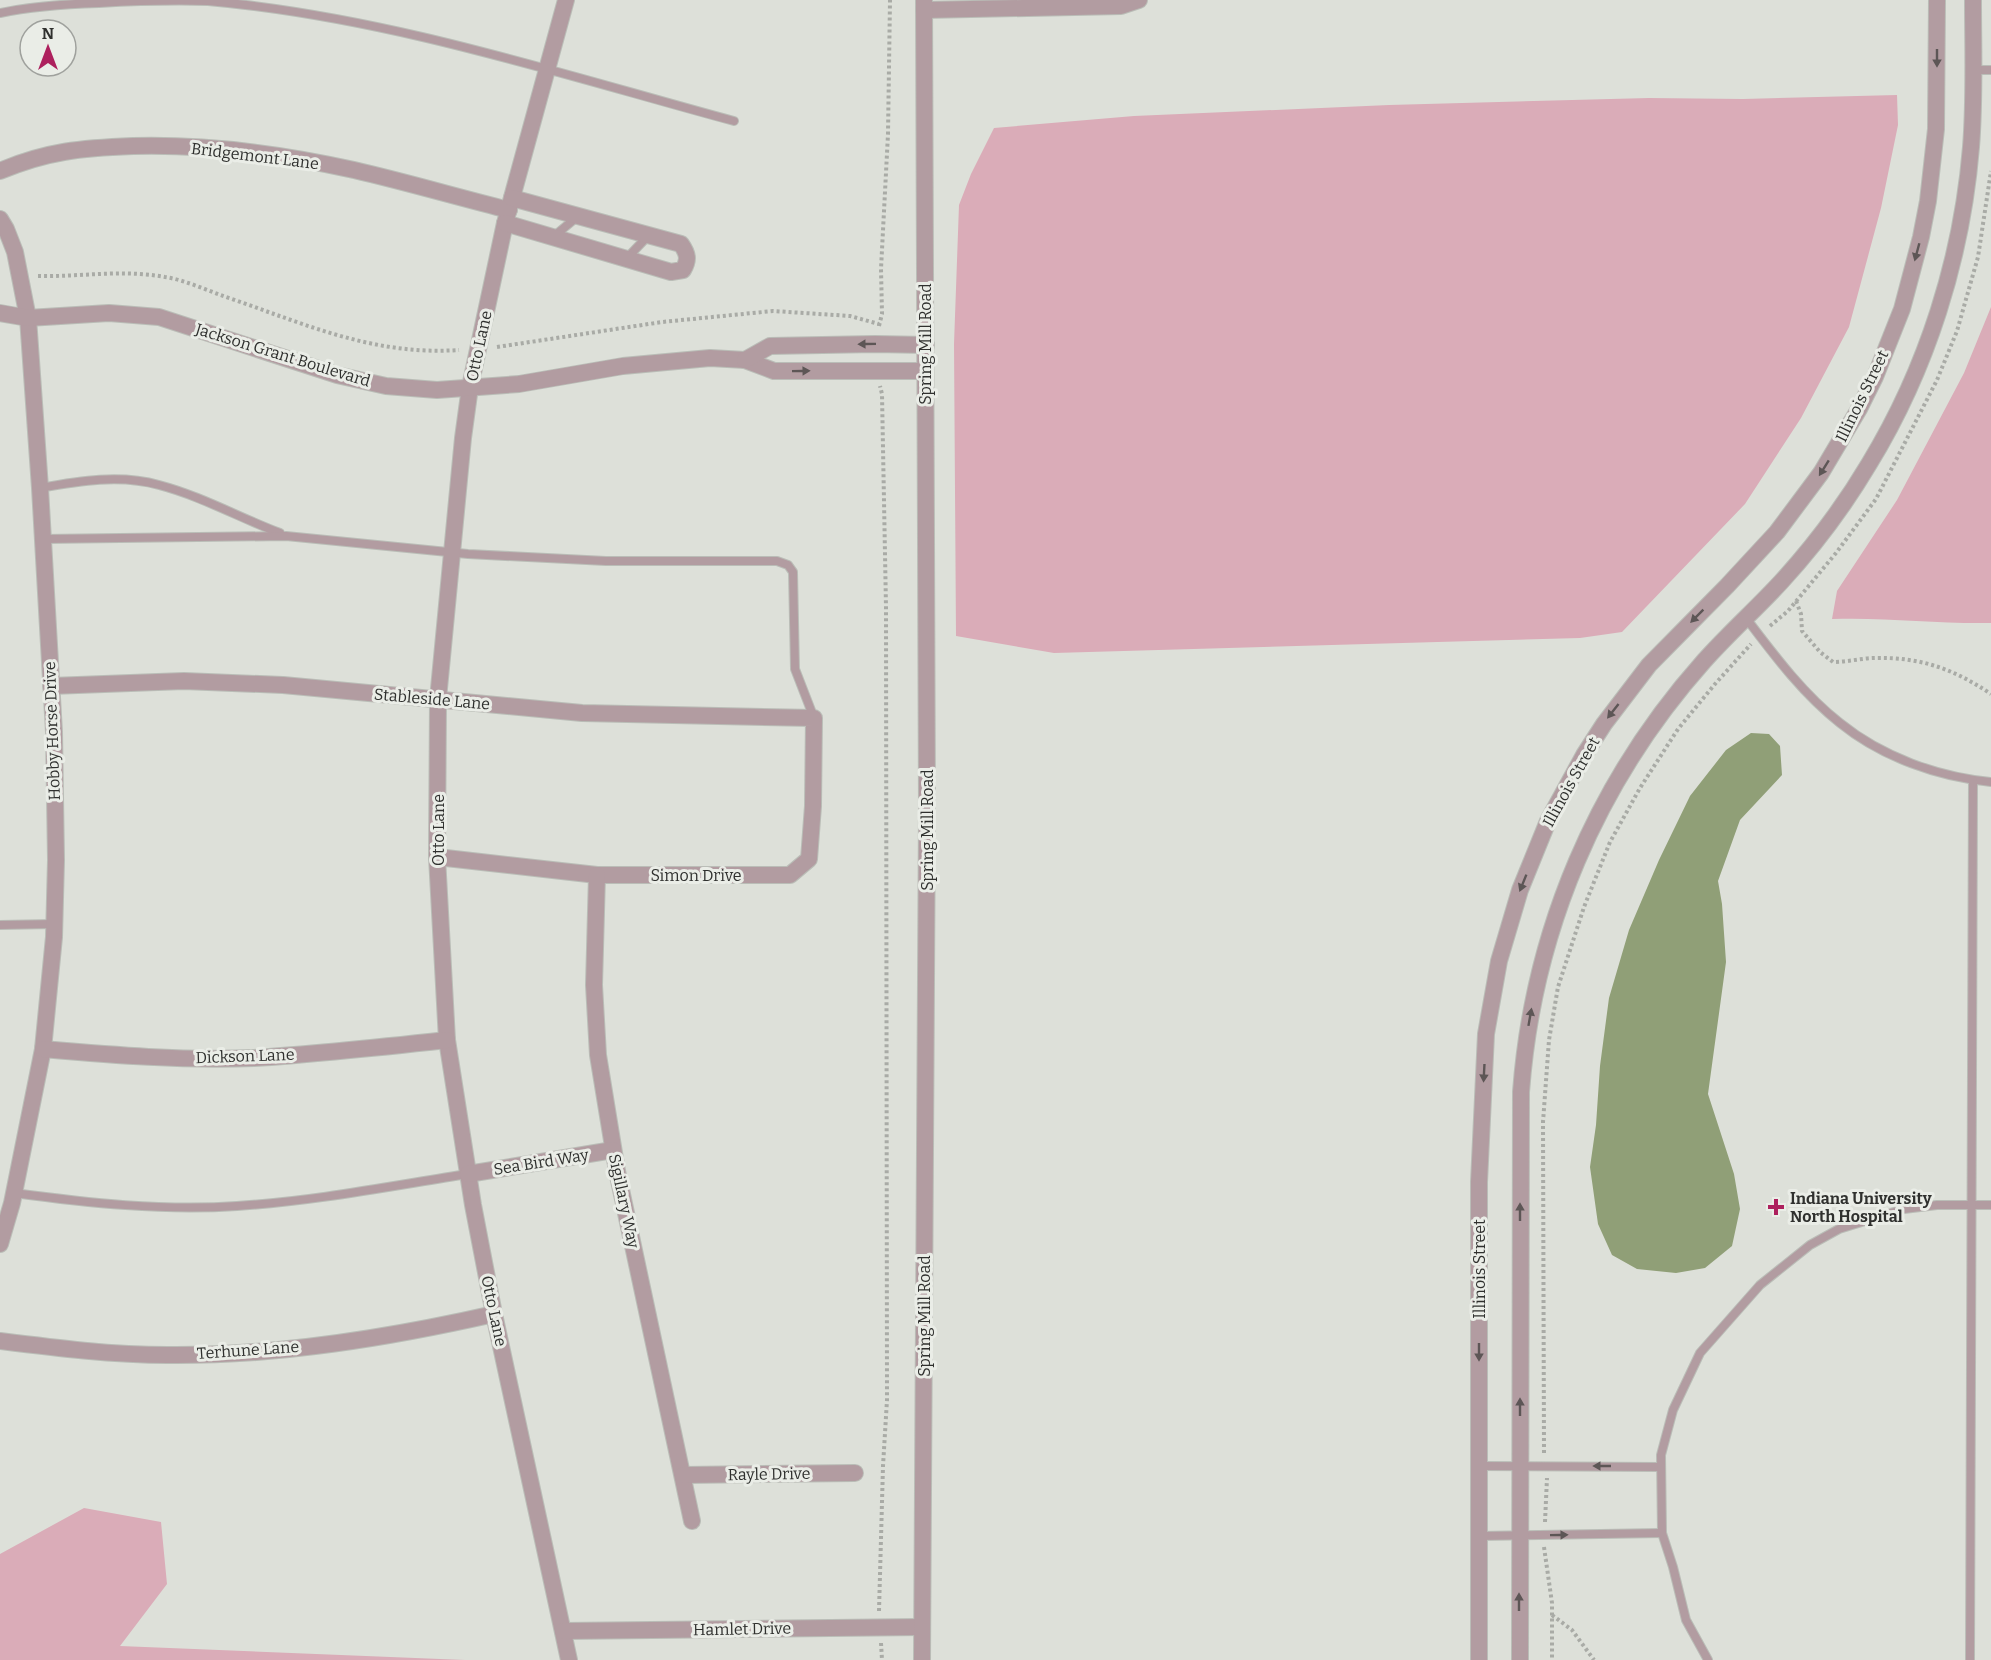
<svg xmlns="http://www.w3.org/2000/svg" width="1991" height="1660" font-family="Bitter,serif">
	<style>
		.green { fill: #daacb8 }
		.water { fill: #909f77 }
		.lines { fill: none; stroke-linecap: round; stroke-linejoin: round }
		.service-casing { stroke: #babdb7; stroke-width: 10 }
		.minor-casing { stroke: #babdb7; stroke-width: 18 }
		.tertiary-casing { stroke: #babdb7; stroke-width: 18 }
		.path { stroke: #a9aba6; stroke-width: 4; stroke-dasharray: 3 3; stroke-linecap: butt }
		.service { stroke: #b29ca1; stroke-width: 8 }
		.minor { stroke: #b29ca1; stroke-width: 16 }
		.tertiary { stroke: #b29ca1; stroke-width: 16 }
		.oneway { fill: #5d5656 }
		.poi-dot { fill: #ad205d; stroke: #eaede7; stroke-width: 2 }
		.labels { text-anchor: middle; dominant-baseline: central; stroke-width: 6; stroke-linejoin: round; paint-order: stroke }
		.street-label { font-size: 16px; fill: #2f302e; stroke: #eaede7 }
		.poi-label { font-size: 16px; font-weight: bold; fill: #2f302e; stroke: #eaede7; text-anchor: start }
	</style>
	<rect width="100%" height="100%" fill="#dde0d9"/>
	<g class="green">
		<polygon points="1897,95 1898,125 1881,208 1849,327 1801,418 1745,504 1622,632 1580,638 1054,653 956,636 954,344 959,205 971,174 994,128 1134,116 1389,105 1649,98 1743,99"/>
		<path d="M 1991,307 L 1991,623 C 1938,624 1885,617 1832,619 L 1837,591 L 1897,500 L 1964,373 Z"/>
		<polygon points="84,1508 161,1522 167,1584 120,1646 465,1660 0,1660 0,1554"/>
	</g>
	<polygon class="water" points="1751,733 1769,734 1780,746 1782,775 1740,820 1718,881 1722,904 1726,962 1708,1094 1734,1174 1740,1209 1732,1246 1705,1268 1676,1273 1637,1269 1612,1255 1598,1224 1590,1167 1596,1125 1600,1066 1609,998 1629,930 1659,860 1690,796 1726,750"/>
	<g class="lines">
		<defs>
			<g id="service">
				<path d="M 0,13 C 33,6 66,4 99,3 C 135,1 172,0 208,1 C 388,17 560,74 734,121"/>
				<polyline points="1973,70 1991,70"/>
				<polyline points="553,237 577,217"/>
				<polyline points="626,259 648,236"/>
				<path d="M 40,488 C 79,481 120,474 159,485 C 201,496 240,518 280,533"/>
				<polyline points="43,539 286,536 468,554 606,561 777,561 788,565 793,572 795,669 814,718"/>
				<path d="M 1746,618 C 1774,655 1803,694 1840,723 C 1882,757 1938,777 1991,782"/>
				<polyline points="0,925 54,924"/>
				<path d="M 14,1193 C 88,1203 163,1211 237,1206 C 315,1201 391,1186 468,1174"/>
				<polyline points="1479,1466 1661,1467"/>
				<polyline points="1479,1536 1662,1533"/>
				<polyline points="1708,1660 1686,1620 1673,1567 1662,1533 1661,1455 1673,1410 1700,1353 1760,1285 1810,1245 1839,1229 1904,1209 1937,1205 1991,1205"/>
				<polyline points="1970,1660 1973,781"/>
			</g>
			<g id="minor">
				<polyline points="566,0 505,223 470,387 463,438 438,699 437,857 447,1040 473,1205 494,1314 569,1660"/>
				<polyline points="924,10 1121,6 1139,0"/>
				<path d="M 0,171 C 47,151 82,148 133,146 C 208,144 282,154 354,170 C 406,182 457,197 509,210"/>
				<polyline points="0,219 6,229 15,252 28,318 40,488 54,732 56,860 54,937 43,1049 12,1203 0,1244"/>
				<path d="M 505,223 L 671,272 L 683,270 C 689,260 688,254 681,244 L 512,198"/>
				<polyline points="0,313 28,318 109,313 159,317 337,375 386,386 437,390 519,384 623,366 710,358 745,360 774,371 925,371"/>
				<polyline points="745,360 770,346 875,344 926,345"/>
				<polyline points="51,686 184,681 283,685 582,713 814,718 813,806 809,859 790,875 597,875 437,857"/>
				<polyline points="597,875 594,985 598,1055 617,1171 692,1521"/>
				<path d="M 43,1049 C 113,1055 184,1061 254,1058 C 319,1054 383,1047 447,1040"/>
				<polyline points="468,1174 613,1150"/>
				<path d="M 0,1341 C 56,1348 112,1355 168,1355 C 278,1356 388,1338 494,1314"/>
				<polyline points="683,1475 855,1473"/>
				<polyline points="563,1631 922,1627"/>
			</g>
			<g id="tertiary">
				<polyline points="922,1660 927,810 924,0"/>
				<polyline points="1479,1660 1479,1182 1486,1034 1499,961 1520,890 1548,821 1584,755 1604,724 1649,665 1727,586 1777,532 1821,473 1859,409 1875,377 1902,309 1921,237 1928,201 1936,129 1937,0"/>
				<path d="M 1520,1660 L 1521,1092 C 1533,931 1597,781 1704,661 C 1729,633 1756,609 1781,582 C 1814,546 1844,506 1869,464 C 1927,369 1962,258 1971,147 C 1975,98 1973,49 1973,0"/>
			</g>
		</defs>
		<use href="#service" class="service-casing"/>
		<use href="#minor" class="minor-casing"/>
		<use href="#tertiary" class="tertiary-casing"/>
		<g class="path">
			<path d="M 38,276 C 81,277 122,269 165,277 C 185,280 206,290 226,297 C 305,324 374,356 459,350"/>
			<polyline points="879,326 882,314 881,269 888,134 890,0"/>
			<polyline points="497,347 662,322 773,311 850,316 879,324"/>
			<path d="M 1796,601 L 1801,614 L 1802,631 L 1820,652 L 1833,662 C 1848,662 1862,658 1876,658 C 1920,657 1954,669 1991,694"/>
			<polyline points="1770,626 1788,611 1836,553 1876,499 1937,380 1957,331 1978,257 1991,171"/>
			<polyline points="1544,1453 1543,1122 1549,1040 1558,987 1584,907 1610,842 1640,788 1678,729 1715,684 1751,644"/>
			<polyline points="1545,1522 1547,1478"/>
			<polyline points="1544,1547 1552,1603 1552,1660"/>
			<polyline points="879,1611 883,1466 887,1400 886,607 882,394 880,386"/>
			<polyline points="1552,1615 1572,1630 1594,1660"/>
			<polyline points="881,1643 882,1660"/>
		</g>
		<use href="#service" class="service"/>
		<use href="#minor" class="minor"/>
		<use href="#tertiary" class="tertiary"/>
	</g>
	<defs><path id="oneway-solid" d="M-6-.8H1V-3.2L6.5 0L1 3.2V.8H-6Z" transform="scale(1.5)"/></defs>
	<g class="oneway">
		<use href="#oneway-solid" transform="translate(1937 58) rotate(90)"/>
		<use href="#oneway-solid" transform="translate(1917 252) rotate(105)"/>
		<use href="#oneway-solid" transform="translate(867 344) rotate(179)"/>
		<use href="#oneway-solid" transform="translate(801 371) rotate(-1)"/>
		<use href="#oneway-solid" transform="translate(1824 468) rotate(122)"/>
		<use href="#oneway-solid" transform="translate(1697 616) rotate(135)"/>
		<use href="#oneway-solid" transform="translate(1613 711) rotate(128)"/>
		<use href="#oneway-solid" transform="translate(1523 883) rotate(112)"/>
		<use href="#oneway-solid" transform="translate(1530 1017) rotate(-80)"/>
		<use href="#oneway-solid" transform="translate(1484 1073) rotate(93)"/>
		<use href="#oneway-solid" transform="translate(1520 1212) rotate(-90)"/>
		<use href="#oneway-solid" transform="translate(1479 1352) rotate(90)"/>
		<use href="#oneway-solid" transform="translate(1520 1407) rotate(-90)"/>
		<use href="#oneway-solid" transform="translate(1602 1466) rotate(-180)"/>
		<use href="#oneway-solid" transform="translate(1559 1535) rotate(-1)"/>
		<use href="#oneway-solid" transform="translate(1519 1602) rotate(-90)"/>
	</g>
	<path class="poi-dot" d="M1773 1198h6v6h6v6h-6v6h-6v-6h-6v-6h6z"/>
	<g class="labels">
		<g class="street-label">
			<text transform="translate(255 156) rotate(7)">Bridgemont Lane</text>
			<text transform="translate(925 344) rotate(-90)">Spring Mill Road</text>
			<text transform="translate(479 346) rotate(-78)">Otto Lane</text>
			<text transform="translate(283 355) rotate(17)">Jackson Grant Boulevard</text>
			<text transform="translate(1862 396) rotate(-64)">Illinois Street</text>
			<text transform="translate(432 699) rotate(5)">Stableside Lane</text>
			<text transform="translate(52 731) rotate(-92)">Hobby Horse Drive</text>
			<text transform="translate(1571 782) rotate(-61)">Illinois Street</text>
			<text transform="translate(438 830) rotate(-90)">Otto Lane</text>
			<text transform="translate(927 830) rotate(-90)">Spring Mill Road</text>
			<text x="696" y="875">Simon Drive</text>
			<text transform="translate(245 1056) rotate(-2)">Dickson Lane</text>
			<text transform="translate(541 1162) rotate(-9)">Sea Bird Way</text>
			<text transform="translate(624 1201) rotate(78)">Sigillary Way</text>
			<text transform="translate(1479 1269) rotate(-90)">Illinois Street</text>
			<text transform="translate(494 1311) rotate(78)">Otto Lane</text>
			<text transform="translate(924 1316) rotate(-90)">Spring Mill Road</text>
			<text transform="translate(248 1350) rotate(-4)">Terhune Lane</text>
			<text transform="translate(769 1474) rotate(-1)">Rayle Drive</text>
			<text transform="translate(742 1629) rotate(-1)">Hamlet Drive</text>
		</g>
		<g class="poi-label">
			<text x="1790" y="1198">Indiana University<tspan x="1790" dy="18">North Hospital</tspan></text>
		</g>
	</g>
	<g transform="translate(48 48)"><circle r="28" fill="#eaede7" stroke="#9fa19d" stroke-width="1.5"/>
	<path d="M0-4.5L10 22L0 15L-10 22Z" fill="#ad205d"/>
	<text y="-9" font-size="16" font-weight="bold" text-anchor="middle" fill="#2f302e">N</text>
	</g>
</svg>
